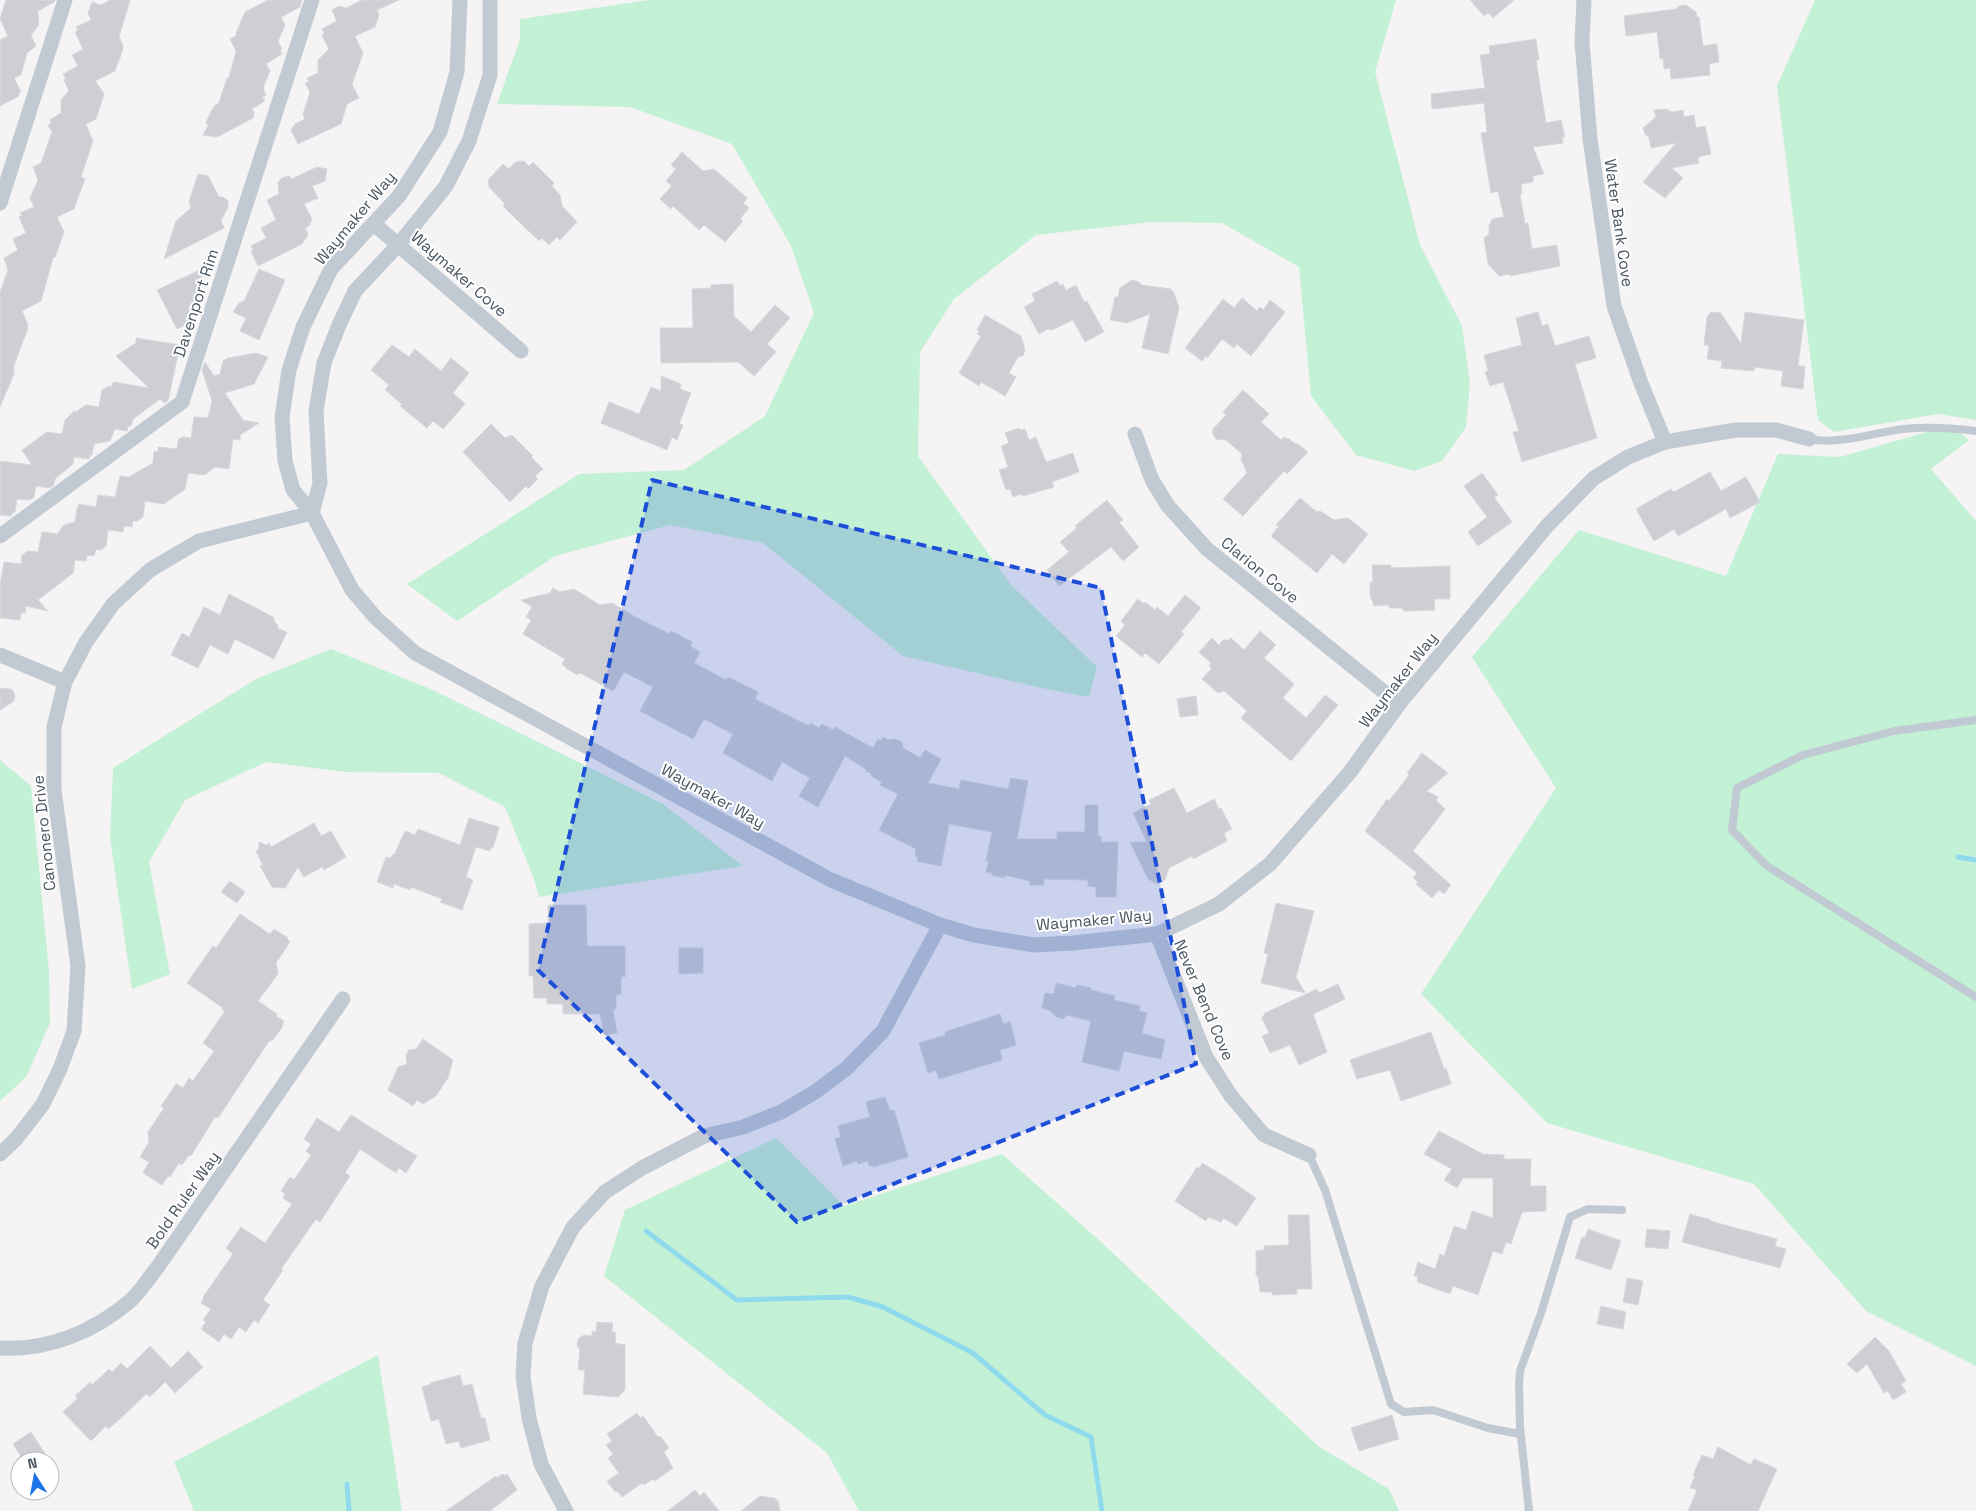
<svg xmlns="http://www.w3.org/2000/svg" width="1976" height="1511" font-family="'Space Grotesk',sans-serif">
	<style>
		.green { fill: #c3f1d5 }
		.lines { fill: none; stroke-linecap: round; stroke-linejoin: round }
		.stream { stroke: #90daee; stroke-width: 5 }
		.building { fill: #cdcfd5; stroke: #d7d9de }
		.lane { stroke: #c1cad2; stroke-width: 8 }
		.street { stroke: #c1cad2; stroke-width: 15 }
		.marked { fill: #1d4ed8; fill-opacity: 0.2; stroke: #1d4ed8; stroke-width: 4; stroke-dasharray: 10 6; stroke-linejoin: round }
		.labels { text-anchor: middle; dominant-baseline: central; stroke-width: 4; stroke-linejoin: round; paint-order: stroke }
		.street-label { font-size: 16px; fill: #4a5661; stroke: #fff }
	</style>
	<rect width="100%" height="100%" fill="#f5f3f3"/>
	<g class="green">
		<polygon points="649,0 1396,0 1375,72 1420,245 1462,326 1470,383 1466,427 1442,461 1414,471 1356,455 1311,396 1299,267 1222,223 1152,222 1036,235 954,299 920,352 918,456 1011,585 1097,667 1089,697 1042,688 903,656 763,543 670,525 555,556 457,621 407,584 579,474 684,470 765,416 814,313 791,246 732,144 630,107 497,104 520,39 520,19"/>
		<polygon points="1815,0 1976,0 1976,420 1938,414 1834,432 1818,420 1777,86"/>
		<polygon points="1951,427 1969,440 1931,469 1976,521 1976,1366 1866,1311 1754,1184 1547,1123 1421,994 1556,788 1472,657 1579,530 1726,576 1778,454 1840,457 1927,432"/>
		<polygon points="331,649 433,690 663,804 743,866 539,897 534,879 505,807 439,773 346,772 266,762 185,800 149,862 170,974 132,989 110,838 113,768 256,679"/>
		<polygon points="0,760 31,786 49,971 50,1023 26,1077 0,1101"/>
		<polygon points="776,1138 844,1206 1002,1154 1100,1241 1318,1446 1389,1489 1399,1511 859,1511 827,1453 604,1276 625,1210"/>
		<polygon points="378,1355 402,1511 194,1511 174,1462"/>
	</g>
	<g class="lines">
		<g class="stream">
			<polyline points="1958,857 1976,860"/>
			<polyline points="646,1231 737,1300 848,1297 883,1307 973,1353 1045,1415 1091,1437 1102,1511"/>
			<polyline points="347,1484 349,1511"/>
		</g>
	</g>
	<g class="building">
		<polygon points="6,0 55,0 54,2 38,11 39,25 31,35 36,46 27,53 21,75 14,78 21,92 18,94 19,96 0,106 0,40 8,36 0,19"/>
		<polygon points="110,0 130,0 119,37 123,46 122,52 115,71 95,81 104,94 96,119 86,124 93,141 81,177 85,179 74,209 57,217 64,232 55,257 53,258 41,301 22,311 28,325 27,331 14,365 14,374 0,407 0,292 8,270 4,258 18,250 13,239 26,233 19,217 22,216 20,213 34,207 30,198 38,180 33,167 41,163 52,132 48,125 51,123 50,120 61,113 61,100 69,91 64,80 66,79 63,74 78,66 72,55 83,49 75,32 78,30 76,27 91,20 88,13 92,2 101,5"/>
		<polygon points="268,0 302,0 300,7 281,17 285,25 278,41 282,49 280,50 282,54 266,64 270,71 263,88 266,95 262,97 265,101 252,109 254,113 253,118 217,137 203,135 208,126 206,122 214,106 219,103 227,78 229,78 236,51 230,39 237,35 236,33 245,12"/>
		<polygon points="362,0 399,0 377,10 379,15 375,27 355,36 363,53 352,84 359,98 347,104 341,124 298,144 291,130 295,124 305,119 303,114 310,92 305,83 309,82 307,78 318,73 318,60 329,49 322,35 324,34 322,29 337,21 332,10 339,6 346,8"/>
		<polygon points="1470,0 1514,0 1493,18 1488,13 1484,16"/>
		<polygon points="1686,5 1696,12 1697,17 1699,17 1703,46 1717,44 1719,62 1709,64 1710,75 1671,79 1670,68 1664,69 1663,58 1660,59 1657,32 1626,36 1624,16 1676,9 1679,6"/>
		<polygon points="1536,39 1539,60 1536,60 1546,123 1561,120 1565,137 1562,137 1563,143 1533,147 1544,174 1533,176 1533,182 1521,184 1522,193 1520,194 1525,224 1528,223 1532,249 1557,245 1560,266 1510,276 1509,274 1499,276 1488,264 1484,238 1489,234 1489,226 1492,219 1504,217 1498,191 1491,193 1481,133 1487,132 1484,103 1432,109 1431,94 1485,88 1480,55 1490,54 1489,46"/>
		<polygon points="1666,109 1672,112 1683,110 1684,117 1694,115 1696,128 1705,126 1711,154 1698,157 1699,163 1672,168 1683,178 1665,198 1643,182 1676,143 1651,148 1649,138 1645,134 1643,128 1656,117 1654,110"/>
		<polygon points="682,152 703,171 714,169 747,198 743,203 749,208 740,219 743,221 725,242 704,225 699,230 673,206 671,209 660,199 672,186 666,181 676,169 671,165"/>
		<polygon points="524,161 529,166 533,162 554,183 552,186 560,195 562,206 577,222 560,240 557,237 549,245 542,238 539,241 513,216 503,206 505,204 489,187 488,180 503,164 509,169 515,162"/>
		<polygon points="317,167 327,169 325,181 312,186 318,198 304,204 312,219 309,226 305,228 308,235 302,244 258,266 251,251 253,250 251,246 266,238 261,228 276,220 267,200 279,194 278,182 282,178 289,176 292,179"/>
		<polygon points="198,174 208,176 219,197 223,197 228,201 228,207 221,221 224,228 164,259 176,221 191,208 189,202"/>
		<polygon points="204,268 196,303 188,306 195,320 177,329 157,290"/>
		<polygon points="259,269 285,280 259,340 240,331 246,318 233,312 239,303 244,301"/>
		<polygon points="1132,280 1139,282 1141,285 1171,289 1174,293 1179,308 1168,354 1142,348 1150,314 1127,323 1110,320 1115,297 1118,297 1120,288"/>
		<polygon points="1057,281 1060,286 1063,284 1066,290 1076,285 1084,302 1087,301 1104,332 1085,342 1073,320 1052,330 1048,329 1039,334 1024,307 1035,301 1032,294"/>
		<polygon points="733,284 734,316 751,332 775,305 790,318 767,344 776,352 754,376 738,362 661,363 660,328 693,328 692,289 711,288 711,285"/>
		<polygon points="1242,298 1257,311 1260,307 1263,310 1270,300 1285,312 1251,356 1237,344 1234,348 1222,339 1208,357 1206,356 1202,361 1185,348 1223,299 1234,308"/>
		<polygon points="1538,312 1542,326 1548,324 1555,346 1589,336 1596,358 1575,364 1597,438 1522,462 1513,432 1519,431 1503,382 1490,386 1485,372 1488,371 1484,355 1522,345 1516,318"/>
		<polygon points="1711,312 1721,313 1741,344 1745,312 1804,320 1798,366 1805,366 1803,389 1781,386 1783,371 1755,367 1754,371 1721,368 1722,361 1707,359 1709,345 1704,345 1707,317"/>
		<polygon points="985,315 1021,336 1025,350 1023,356 1018,357 1009,373 1016,377 1005,396 981,382 979,386 959,373 981,336 977,334 979,331 977,330"/>
		<polygon points="136,338 180,345 168,401 164,403 160,399 133,419 131,426 128,426 127,431 115,429 110,441 94,444 92,455 90,455 89,459 74,457 73,464 55,479 54,485 50,488 36,486 34,497 30,500 17,499 15,512 13,512 11,516 0,515 0,461 32,465 22,450 47,432 62,434 65,420 74,411 76,412 86,405 99,407 102,390 109,386 112,387 113,382 149,388 116,356 136,343"/>
		<polygon points="392,345 409,357 415,349 441,371 451,358 469,373 453,393 465,404 443,429 433,421 427,428 400,406 402,404 385,390 389,385 371,370"/>
		<polygon points="256,353 268,357 254,384 225,393 243,420 259,423 240,435 240,440 233,439 229,469 215,467 205,475 188,473 185,489 164,504 145,501 143,517 138,521 133,521 132,527 124,526 123,532 108,530 106,546 101,550 96,549 94,556 87,555 86,561 75,560 73,573 38,600 48,611 26,606 25,613 21,613 20,620 0,618 0,585 4,562 21,564 22,555 28,551 38,552 42,532 57,534 64,525 75,522 77,508 78,508 79,504 96,507 98,495 115,497 120,476 129,477 153,463 154,451 158,452 158,447 177,449 178,440 182,437 191,438 194,417 208,418 212,401 202,370 205,362 214,376 220,374 223,361 228,358"/>
		<polygon points="661,376 681,384 680,389 691,393 679,424 683,425 677,440 672,437 667,450 601,423 609,402 639,414 651,387 661,391"/>
		<polygon points="1243,390 1269,414 1261,422 1281,440 1284,437 1287,439 1288,438 1295,444 1296,443 1308,452 1287,474 1284,471 1243,516 1223,499 1247,473 1241,459 1242,454 1226,440 1216,439 1213,434 1213,429 1226,415 1223,412"/>
		<polygon points="491,424 505,438 512,435 533,456 531,457 543,469 535,476 538,479 528,489 526,486 510,502 463,452"/>
		<polygon points="1019,428 1020,430 1025,429 1029,440 1036,437 1046,462 1073,453 1079,472 1052,482 1054,487 1023,496 1022,494 1013,497 1010,489 1006,490 999,470 1008,467 1001,446 1009,443 1005,433"/>
		<polygon points="1710,472 1721,491 1746,477 1760,502 1730,518 1726,509 1678,536 1674,529 1654,541 1636,509 1671,489 1674,492"/>
		<polygon points="1482,473 1498,495 1494,497 1512,522 1478,546 1468,532 1487,517 1464,486"/>
		<polygon points="1300,498 1317,512 1320,511 1334,520 1348,518 1368,534 1344,564 1332,554 1317,573 1271,536 1279,526 1276,525"/>
		<polygon points="1107,500 1123,520 1119,522 1139,547 1123,561 1111,547 1059,586 1047,570 1069,552 1060,542 1077,528 1075,526"/>
		<polygon points="1372,565 1391,565 1391,568 1450,566 1450,599 1434,599 1435,610 1403,611 1403,608 1389,608 1389,605 1374,606 1370,595 1370,582 1373,582"/>
		<polygon points="553,588 560,592 574,589 600,605 612,603 637,618 670,634 671,631 692,642 690,646 700,652 694,663 726,680 728,677 758,692 755,699 809,726 810,723 819,728 822,724 833,730 835,727 873,748 878,739 881,741 883,737 888,740 896,739 902,742 903,748 920,758 925,750 941,759 928,783 959,789 961,780 1008,789 1011,778 1028,781 1017,839 1057,839 1057,832 1085,832 1085,805 1098,805 1098,836 1101,836 1101,842 1118,842 1116,897 1096,897 1096,887 1088,886 1088,880 1044,879 1044,885 1030,885 1030,881 1005,875 1005,878 991,875 992,873 986,872 989,861 986,861 992,832 949,824 941,866 917,861 918,857 915,856 916,849 879,830 898,794 880,785 882,782 871,776 872,774 866,771 867,770 845,756 818,807 799,796 810,778 782,762 772,781 723,753 733,734 704,719 693,739 640,711 653,687 624,672 613,691 582,674 578,673 577,675 566,668 566,667 562,664 565,659 523,634 531,620 526,617 532,607 521,600 550,593"/>
		<polygon points="229,594 273,617 275,623 278,625 277,628 287,632 274,659 235,639 228,654 210,645 198,668 171,655 182,633 189,637 204,607 220,615"/>
		<polygon points="1185,595 1201,608 1181,632 1184,634 1159,664 1145,653 1142,657 1116,636 1125,625 1121,621 1138,599 1144,604 1145,602 1155,610 1157,607 1168,616"/>
		<polygon points="1260,631 1276,645 1264,658 1294,684 1283,698 1306,718 1325,695 1338,705 1291,761 1241,718 1247,711 1224,691 1218,693 1202,679 1212,668 1209,666 1211,663 1199,652 1212,638 1219,645 1224,639 1227,641 1231,638 1244,650"/>
		<polygon points="0,688 11,689 14,692 15,697 14,701 0,710"/>
		<polygon points="1196,696 1198,715 1180,717 1177,699"/>
		<polygon points="1422,753 1448,773 1427,791 1438,797 1436,800 1445,809 1413,851 1451,885 1444,894 1439,890 1432,898 1416,884 1418,882 1413,878 1417,873 1365,831 1387,799 1389,801 1409,775 1407,773"/>
		<polygon points="1174,788 1187,813 1214,799 1219,809 1221,808 1232,829 1224,833 1227,841 1193,859 1192,856 1169,868 1165,880 1158,884 1148,879 1130,842 1147,842 1133,813 1151,804 1149,800"/>
		<polygon points="469,818 499,827 493,848 491,847 490,851 476,847 466,877 473,880 462,910 440,902 442,899 411,887 410,890 394,884 393,888 377,882 386,857 391,858 393,854 394,855 405,831 415,835 418,829 460,845"/>
		<polygon points="314,823 321,836 331,831 346,857 324,870 322,867 304,877 298,867 285,888 272,887 260,866 263,865 256,851 259,849 259,842 266,845 269,843 271,847"/>
		<polygon points="230,881 245,892 237,903 221,892"/>
		<polygon points="1276,903 1314,911 1296,977 1305,993 1261,983 1268,954 1264,953"/>
		<polygon points="548,905 586,905 587,946 625,946 625,977 621,976 621,994 616,995 616,1009 613,1009 617,1033 604,1035 600,1014 563,1014 563,1004 547,1004 547,998 534,998 533,976 529,976 529,924 548,923"/>
		<polygon points="240,914 270,934 274,929 288,938 287,939 290,942 276,963 278,974 258,1001 277,1014 276,1016 284,1021 282,1025 283,1026 273,1040 269,1041 218,1118 215,1117 191,1156 189,1155 182,1165 179,1163 170,1177 168,1176 162,1185 143,1173 149,1162 140,1157 149,1142 148,1132 164,1108 161,1106 176,1084 183,1088 189,1078 193,1081 214,1051 203,1043 225,1011 222,1009 223,1008 187,983 213,946 216,948"/>
		<polygon points="679,948 703,948 703,973 679,974"/>
		<polygon points="1056,983 1076,988 1077,985 1091,988 1091,990 1115,996 1114,1000 1140,1006 1139,1011 1147,1013 1142,1033 1165,1040 1161,1059 1124,1051 1119,1071 1082,1062 1091,1021 1067,1015 1063,1019 1057,1017 1049,1010 1042,1008 1045,993 1054,994"/>
		<polygon points="1338,984 1345,999 1313,1014 1327,1052 1299,1065 1290,1045 1270,1053 1262,1036 1269,1033 1262,1018 1265,1013 1317,989 1319,993"/>
		<polygon points="1000,1014 1003,1024 1010,1022 1016,1045 1000,1050 1002,1060 939,1079 936,1070 928,1073 919,1043 946,1035 945,1032"/>
		<polygon points="1431,1032 1444,1069 1446,1068 1451,1084 1401,1101 1390,1070 1357,1079 1350,1060"/>
		<polygon points="423,1039 453,1060 448,1078 436,1096 423,1104 417,1100 413,1106 388,1090 398,1067 407,1064 406,1055 409,1050 416,1049"/>
		<polygon points="885,1097 890,1111 894,1110 908,1157 873,1167 873,1165 869,1166 868,1161 858,1164 857,1161 843,1166 835,1139 841,1137 838,1126 870,1117 866,1102"/>
		<polygon points="351,1115 417,1156 406,1173 399,1168 396,1173 360,1149 345,1173 350,1176 320,1222 316,1219 281,1269 283,1270 263,1300 270,1305 258,1323 254,1320 246,1332 239,1327 231,1339 224,1334 219,1342 201,1329 206,1322 203,1320 211,1309 201,1303 204,1298 203,1297 233,1254 226,1248 241,1227 265,1243 292,1204 283,1198 285,1194 281,1191 290,1177 294,1180 311,1155 306,1151 311,1144 304,1139 317,1118 339,1132"/>
		<polygon points="1439,1131 1483,1154 1504,1155 1504,1159 1531,1159 1530,1186 1546,1186 1546,1211 1522,1212 1511,1244 1506,1242 1502,1254 1493,1251 1478,1295 1453,1286 1450,1294 1417,1282 1418,1277 1414,1276 1418,1262 1435,1269 1440,1254 1444,1256 1454,1226 1466,1230 1472,1211 1493,1218 1493,1178 1463,1178 1457,1188 1444,1180 1452,1169 1424,1154"/>
		<polygon points="1202,1163 1224,1176 1256,1198 1237,1226 1223,1218 1221,1222 1208,1217 1206,1221 1175,1201 1197,1167 1199,1169"/>
		<polygon points="1690,1214 1711,1220 1710,1221 1777,1239 1775,1246 1786,1249 1780,1268 1682,1242"/>
		<polygon points="1288,1215 1309,1215 1312,1289 1297,1289 1297,1294 1272,1295 1272,1292 1260,1292 1258,1276 1256,1276 1256,1251 1264,1250 1264,1246 1289,1245"/>
		<polygon points="1588,1229 1621,1241 1611,1270 1575,1258 1582,1237 1585,1238"/>
		<polygon points="1647,1229 1670,1231 1668,1249 1645,1247"/>
		<polygon points="1627,1278 1643,1281 1638,1305 1623,1302"/>
		<polygon points="1601,1306 1626,1312 1623,1329 1597,1324"/>
		<polygon points="597,1322 613,1323 612,1332 616,1333 615,1343 625,1345 625,1390 618,1397 583,1394 585,1370 578,1370 580,1350 577,1346 578,1339 584,1335 592,1336 592,1331 596,1332"/>
		<polygon points="1875,1337 1889,1351 1906,1381 1901,1384 1906,1392 1893,1400 1888,1391 1884,1393 1867,1364 1857,1373 1847,1364"/>
		<polygon points="150,1346 171,1368 188,1351 203,1367 175,1393 165,1382 150,1397 146,1394 120,1419 108,1429 106,1426 91,1441 63,1412 78,1398 75,1396 90,1382 92,1385 109,1369 112,1372 121,1363 127,1369"/>
		<polygon points="460,1375 463,1386 472,1384 481,1418 485,1418 490,1440 461,1448 459,1441 446,1444 439,1419 431,1421 422,1387 431,1384 430,1383"/>
		<polygon points="637,1413 640,1418 643,1416 658,1437 660,1436 669,1448 664,1452 673,1468 655,1481 653,1479 644,1485 642,1483 622,1497 617,1491 615,1492 607,1481 619,1473 608,1458 613,1454 606,1445 612,1441 607,1434"/>
		<polygon points="1392,1415 1399,1439 1359,1451 1351,1428"/>
		<polygon points="31,1432 50,1461 24,1461 13,1444"/>
		<polygon points="1718,1447 1751,1465 1754,1459 1777,1469 1758,1511 1688,1511 1697,1490 1690,1488 1695,1476 1693,1475 1702,1455 1713,1459"/>
		<polygon points="503,1474 505,1476 507,1474 517,1490 490,1511 446,1511 496,1476 497,1478"/>
		<polygon points="695,1490 700,1496 704,1492 719,1511 668,1511"/>
		<polygon points="760,1496 774,1498 778,1501 780,1511 741,1511"/>
	</g>
	<g class="lines">
		<g class="lane">
			<path d="M 1809,439 C 1840,445 1872,433 1903,429 C 1928,426 1951,428 1976,431"/>
			<polyline points="1976,720 1894,731 1803,755 1737,788 1732,830 1767,866 1976,997"/>
			<polyline points="1309,1155 1325,1190 1391,1404 1404,1412 1433,1410 1488,1428 1520,1434"/>
			<polyline points="1529,1511 1520,1427 1519,1385 1520,1371 1541,1313 1570,1217 1588,1209 1622,1210"/>
		</g>
		<g class="street">
			<polyline points="460,0 457,72 440,132 399,196 331,269 303,327 289,370 282,417 285,461 293,490 312,513 352,590 376,618 415,653 831,880 940,925 974,935 1034,945 1073,943 1157,934 1219,904 1270,864 1350,772 1399,704 1547,526 1594,478 1628,457 1665,442 1736,430 1776,430 1809,439"/>
			<polyline points="1584,0 1582,42 1590,139 1614,306 1641,383 1665,442"/>
			<polyline points="0,203 65,0"/>
			<polyline points="374,224 521,351"/>
			<polyline points="1135,434 1152,480 1168,506 1207,549 1399,704"/>
			<polyline points="312,513 320,483 316,411 324,363 339,325 355,291 399,244 446,186 469,141 490,75 490,0"/>
			<polyline points="0,536 182,402 312,0"/>
			<polyline points="0,655 65,682"/>
			<polyline points="1157,934 1206,1057 1231,1096 1264,1135 1309,1155"/>
			<polyline points="0,1154 16,1139 43,1104 60,1069 74,1031 78,966 54,790 54,727 65,682 86,642 113,604 150,570 199,541 312,513"/>
			<path d="M 0,1348 C 47,1351 94,1332 130,1301 C 140,1292 148,1279 157,1268 L 343,999"/>
			<polyline points="566,1511 541,1464 529,1418 523,1376 525,1343 542,1286 573,1227 605,1192 642,1168 704,1136 743,1127 781,1112 815,1092 847,1068 883,1031 940,925"/>
		</g>
	</g>
	<path class="marked" d="M 652,480 L 1101,588 L 1196,1064 L 797,1222 L 538,970 Z"/>
	<g class="labels">
		<g class="street-label">
			<text transform="translate(355 218) rotate(-50)">Waymaker Way</text>
			<text transform="translate(1619 223) rotate(82)">Water Bank Cove</text>
			<text transform="translate(459 274) rotate(41)">Waymaker Cove</text>
			<text transform="translate(196 303) rotate(-72)">Davenport Rim</text>
			<text transform="translate(1260 570) rotate(39)">Clarion Cove</text>
			<text transform="translate(1398 680) rotate(-52)">Waymaker Way</text>
			<text transform="translate(713 796) rotate(29)">Waymaker Way</text>
			<text transform="translate(44 833) rotate(-96)">Canonero Drive</text>
			<text transform="translate(1094 920) rotate(-5)">Waymaker Way</text>
			<text transform="translate(1204 1000) rotate(67)">Never Bend Cove</text>
			<text transform="translate(183 1200) rotate(-55)">Bold Ruler Way</text>
		</g>
	</g>
	<g transform="translate(35 1476) rotate(349)"><circle r="24" fill="#ffffff" stroke="#b7bbc0"/>
	<path d="M0-4L9 19L0 12L-9 19Z" fill="#1a73e8"/>
	<text y="-8" font-size="14" font-weight="bold" text-anchor="middle" fill="#4a5661">N</text>
	</g>
</svg>
